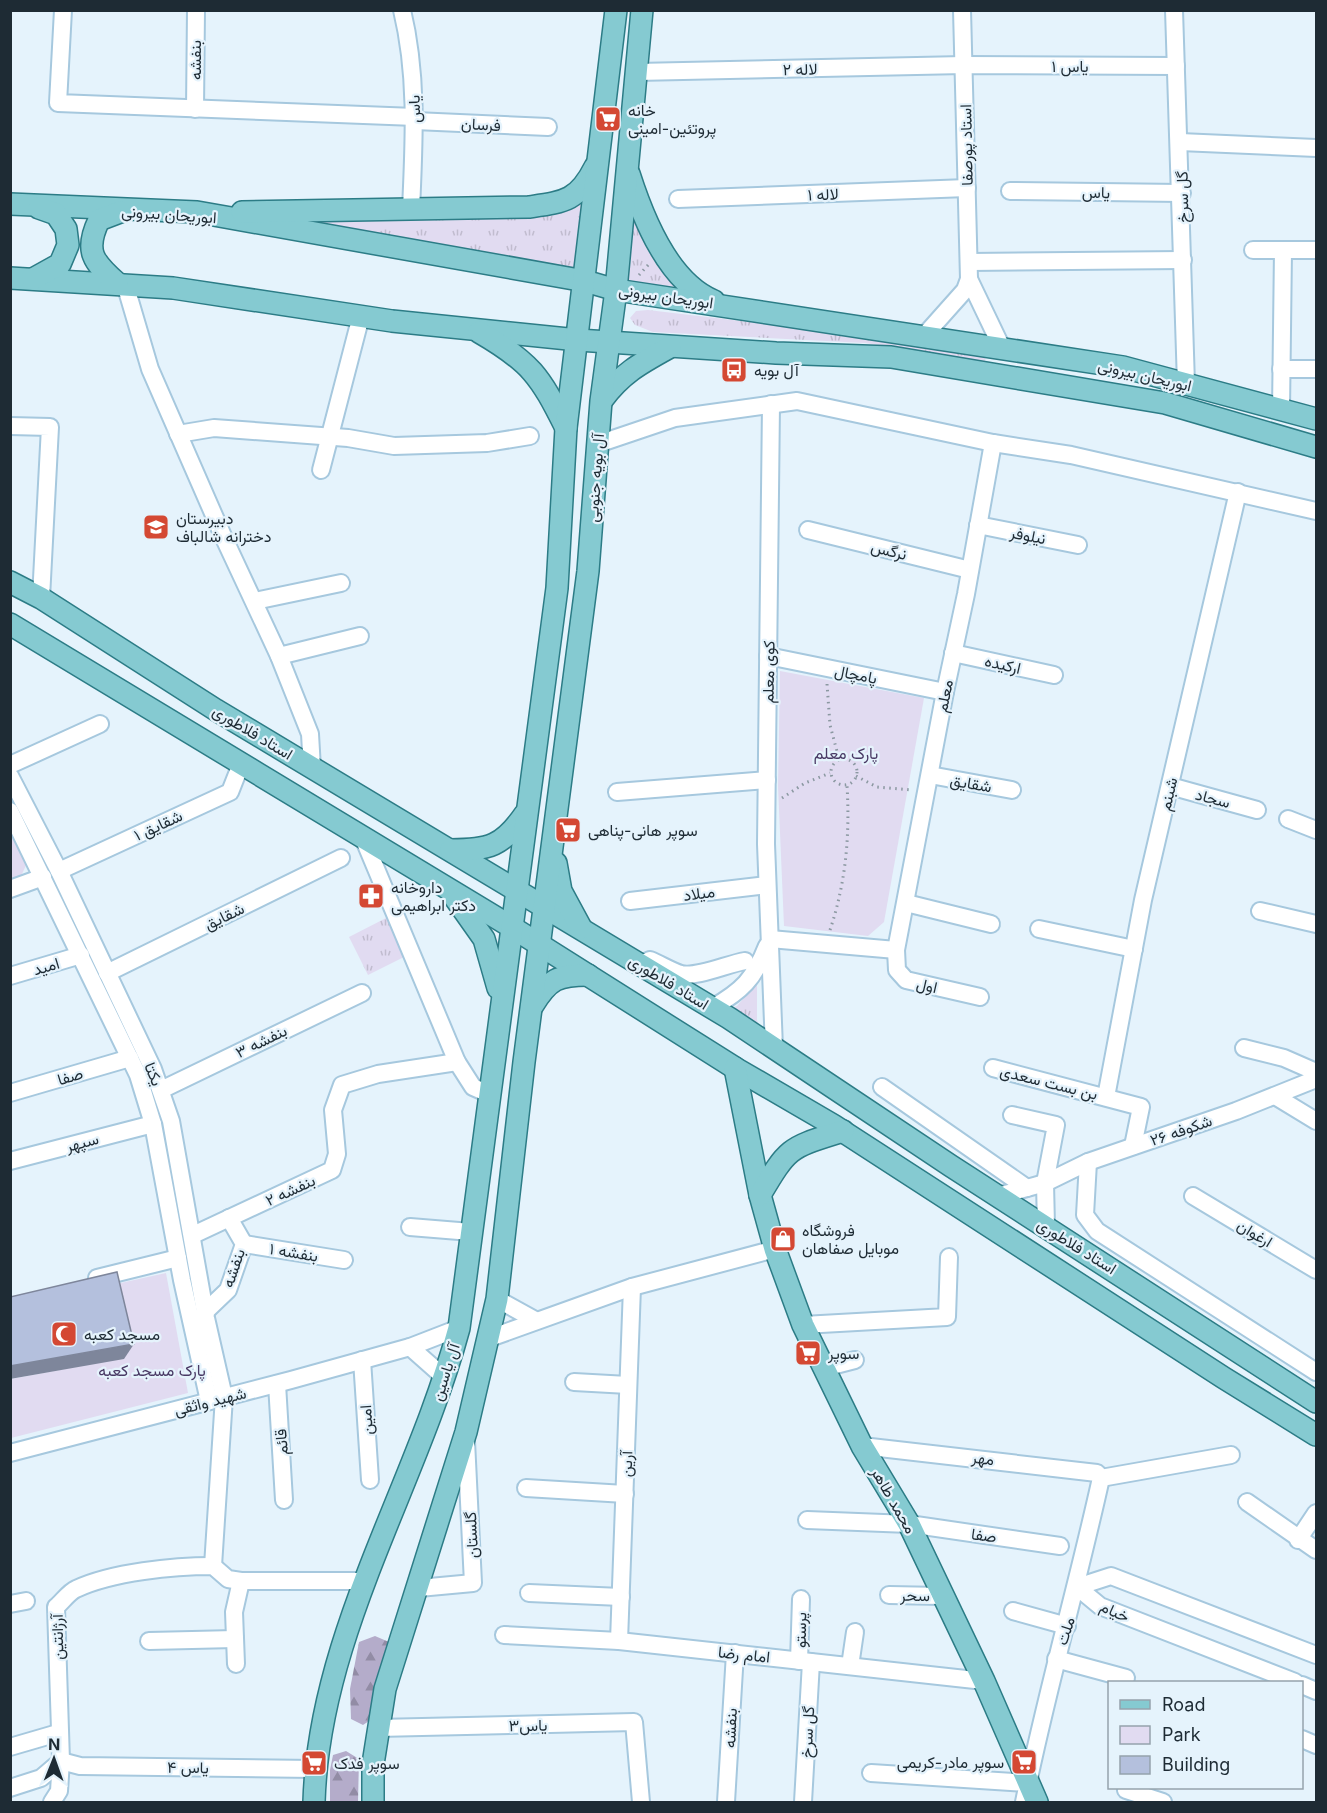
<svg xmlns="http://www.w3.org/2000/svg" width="1327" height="1813" font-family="Inter,Vazirmatn,sans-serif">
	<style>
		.grass { fill: url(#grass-tufts) }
		.forest { fill: url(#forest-firs) }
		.green { fill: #e1dbf1 }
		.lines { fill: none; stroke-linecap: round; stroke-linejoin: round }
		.minor-casing { stroke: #a6c8de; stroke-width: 20 }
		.major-casing { stroke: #2c7c86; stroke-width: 24 }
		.path { stroke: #8b98a1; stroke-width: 3; stroke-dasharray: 1.5 4.5; stroke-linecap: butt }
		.minor { stroke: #fff; stroke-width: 16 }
		.major { stroke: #85cad1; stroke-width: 21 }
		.shaded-wall { fill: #7e869b }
		.building { fill: #b4c0dd; stroke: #7e869b; stroke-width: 1.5 }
		.labels { text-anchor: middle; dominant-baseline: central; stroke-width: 4.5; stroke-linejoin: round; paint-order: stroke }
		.street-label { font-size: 16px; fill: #1e2b34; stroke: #e5f3fc }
		.poi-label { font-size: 16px; fill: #1e2b34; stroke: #e5f3fc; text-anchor: start }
		.park-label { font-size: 16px; fill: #493a65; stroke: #e5f3fc }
	</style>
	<defs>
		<pattern id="grass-tufts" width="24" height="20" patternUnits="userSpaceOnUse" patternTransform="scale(1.5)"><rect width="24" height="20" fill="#e1dbf1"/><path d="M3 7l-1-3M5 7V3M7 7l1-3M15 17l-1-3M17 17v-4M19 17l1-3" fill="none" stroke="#c1bccf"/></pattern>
		<pattern id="forest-firs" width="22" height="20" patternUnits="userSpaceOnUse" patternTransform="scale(1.5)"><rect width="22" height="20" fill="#b4acca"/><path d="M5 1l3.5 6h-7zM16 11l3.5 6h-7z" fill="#928ca5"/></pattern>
	</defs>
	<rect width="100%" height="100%" fill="#e5f3fc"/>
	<g class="grass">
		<polygon points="582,200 575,268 271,218"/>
		<polygon points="634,210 693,298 627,287"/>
		<polygon points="648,310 809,329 986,355 985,362 865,343 653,332 635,325 630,318 636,311"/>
		<polygon points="388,917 408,955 368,975 349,937"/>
		<polygon points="757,983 757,1020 760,1031 728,1009 737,1006"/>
	</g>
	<g class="forest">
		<polygon points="375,1636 389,1642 372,1719 363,1725 351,1719 350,1689 359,1642"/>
		<polygon points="346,1751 359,1759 358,1802 330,1802 330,1770 333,1755"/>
	</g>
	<g class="green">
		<polygon points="780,671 924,698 884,922 868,936 784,926 778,786"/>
		<polygon points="10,824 29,859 21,876 11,880"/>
		<polygon points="166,1273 188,1393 11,1438 11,1379 124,1358 107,1286"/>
	</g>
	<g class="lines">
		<defs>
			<g id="minor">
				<polyline points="63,10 58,103 415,117"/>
				<path d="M 402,10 C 418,76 414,142 411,209"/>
				<polyline points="1174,10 1186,384"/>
				<polyline points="637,72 964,65 1176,66"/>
				<polyline points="195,109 196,10"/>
				<polyline points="415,121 548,127"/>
				<polyline points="1180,142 1316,148"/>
				<polyline points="1010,191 1182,193"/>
				<polyline points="678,199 967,188"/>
				<polyline points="1253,250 1316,250"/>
				<polyline points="969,262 1183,260"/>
				<polyline points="969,279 1002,348"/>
				<polyline points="125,284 150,369 223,536 279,656 310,734 312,768"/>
				<polyline points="924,336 965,290 969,279 962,10"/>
				<polyline points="1281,369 1316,369"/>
				<polyline points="771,404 766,844 774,1048"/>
				<polyline points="1281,410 1283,250"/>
				<polyline points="10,426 50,427 41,598"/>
				<polyline points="178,434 214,428 348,438 394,446 487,443 530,436"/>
				<polyline points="598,444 675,418 797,401 993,443 1071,455 1316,511"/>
				<polyline points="321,470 361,316"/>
				<polyline points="978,525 1078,545"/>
				<polyline points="808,530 970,570"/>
				<polyline points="255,601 341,583"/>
				<polyline points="953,653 1054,675"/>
				<polyline points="279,656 360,636"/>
				<polyline points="768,656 945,692"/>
				<polyline points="10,765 100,724"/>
				<polyline points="930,775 1012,790"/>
				<polyline points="10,776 59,871 153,1069 171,1121 206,1318 224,1397 213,1566"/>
				<polyline points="1170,786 1257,810"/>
				<polyline points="617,792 767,780"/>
				<polyline points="10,811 138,1075 153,1124 182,1280 209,1401"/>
				<polyline points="1288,819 1316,830"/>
				<polyline points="364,840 457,1062 473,1087 489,1094"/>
				<polyline points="59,871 230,792 241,764"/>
				<polyline points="10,889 43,877"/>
				<polyline points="630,901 767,885"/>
				<polyline points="906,903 991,924"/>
				<polyline points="1260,911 1316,924"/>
				<polyline points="1039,929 1134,949"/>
				<polyline points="770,939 896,950"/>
				<path d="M 640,965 L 650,960 C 660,964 671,971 681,974 C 697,978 727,964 745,961"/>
				<polyline points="107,973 341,858"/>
				<polyline points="10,976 81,955"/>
				<polyline points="980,997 906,980 897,970 896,950 945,692 966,594 993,443"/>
				<path d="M 712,1008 C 742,991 754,979 767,946"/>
				<polyline points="1244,1048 1284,1058 1316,1072"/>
				<polyline points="993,1068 1141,1107 1133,1146"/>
				<polyline points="882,1087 1027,1188"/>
				<polyline points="161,1090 362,993"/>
				<polyline points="10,1093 130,1058"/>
				<polyline points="1275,1096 1316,1121"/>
				<polyline points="1106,1097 1143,900 1238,492"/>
				<polyline points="1012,1115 1056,1125 1045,1183 1046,1226"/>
				<polyline points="10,1161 153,1124"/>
				<polyline points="1088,1162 1085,1215 1097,1231 1316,1372"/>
				<polyline points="998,1196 1045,1183 1088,1162 1236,1111 1316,1079"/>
				<polyline points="1193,1196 1316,1270"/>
				<polyline points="410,1227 471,1232"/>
				<polyline points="193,1235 332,1170 337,1154 333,1110 342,1085 378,1074 457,1062"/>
				<polyline points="244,1244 344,1260"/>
				<polyline points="97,1278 178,1258"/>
				<polyline points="497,1299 535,1320"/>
				<polyline points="205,1312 228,1290 244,1244 229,1218"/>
				<polyline points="803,1325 947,1317 949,1257"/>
				<polyline points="487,1339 632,1287 775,1249"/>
				<polyline points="410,1347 445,1378"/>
				<polyline points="362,1360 370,1480"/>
				<polyline points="824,1368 855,1360"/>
				<polyline points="574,1382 628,1385"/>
				<polyline points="277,1384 284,1500"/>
				<polyline points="862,1446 1097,1473 1101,1478"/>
				<polyline points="10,1453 291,1380 410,1347 459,1328"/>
				<polyline points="1101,1478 1231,1455"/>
				<polyline points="526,1488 625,1494"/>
				<polyline points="1247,1502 1316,1550"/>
				<polyline points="807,1520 909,1524 1060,1546"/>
				<polyline points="1298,1540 1316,1513"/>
				<polyline points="1077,1587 1111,1576 1316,1655"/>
				<polyline points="1077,1587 1100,1606 1295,1682"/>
				<polyline points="419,1588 473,1583 466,1441"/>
				<polyline points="529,1593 621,1597"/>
				<polyline points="889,1595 942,1596"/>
				<polyline points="10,1604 26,1601"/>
				<polyline points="1013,1611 1067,1626"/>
				<polyline points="504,1635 619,1641 984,1681"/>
				<polyline points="149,1641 235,1639"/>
				<polyline points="619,1641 632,1287"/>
				<polyline points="1056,1659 1126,1678"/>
				<polyline points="799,1661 801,1599"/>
				<polyline points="236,1664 234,1612 241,1581"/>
				<polyline points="850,1666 855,1632"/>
				<polyline points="1302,1685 1316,1691"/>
				<polyline points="378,1728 634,1722 641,1802"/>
				<polyline points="1302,1739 1316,1745"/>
				<polyline points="10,1747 58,1733"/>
				<polyline points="61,1761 80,1766 315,1769"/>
				<polyline points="871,1773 1028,1783"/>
				<polyline points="10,1788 41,1778 61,1761"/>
				<polyline points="1126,1790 1163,1802"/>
				<path d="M 52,1802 L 59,1791 L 61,1761 L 56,1607 C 62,1602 69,1592 76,1589 C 112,1572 174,1566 213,1566 L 228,1579 L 241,1581 L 364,1581"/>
				<polyline points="726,1802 735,1653"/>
				<polyline points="803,1802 811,1662"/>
				<path d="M 1024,1802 C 1046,1693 1077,1587 1101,1478"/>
			</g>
			<g id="major">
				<path d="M 629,174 C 643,218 668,282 714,301"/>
				<polyline points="10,204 197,212 585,281 616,290 1123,367 1316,419"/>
				<path d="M 242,212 L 529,207 C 564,202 578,201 595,167"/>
				<polyline points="10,278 173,288 392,321 578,340 776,353 891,357 1165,403 1316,447"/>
				<polyline points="33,279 60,264 68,245 66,229 56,214 39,208"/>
				<path d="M 117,283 C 93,262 84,251 99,220 L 120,212"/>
				<path d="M 479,332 C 531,362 540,376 566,428"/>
				<path d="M 602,400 C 622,373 641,363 670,347"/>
				<polyline points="10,582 41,598 216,710 729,1018 951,1166 1316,1402"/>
				<polyline points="10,624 510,926 735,1068 833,1125 1224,1378 1316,1435"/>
				<path d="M 451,850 C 489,850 503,846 525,814"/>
				<polyline points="556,863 561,891 581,928"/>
				<polyline points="455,898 484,939 498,988"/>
				<path d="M 533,1005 C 549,979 558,975 588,975"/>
				<polyline points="735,1068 760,1195 775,1249 803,1325 862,1446 909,1524 984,1681 1037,1802"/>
				<path d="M 760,1195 C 789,1146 789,1148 843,1131"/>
				<path d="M 314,1802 C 319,1634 416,1487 459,1328 L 557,588 L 566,428 L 616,10"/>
				<polyline points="373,1802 373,1764 385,1689 466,1432 497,1299 524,1062 588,571 601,401 616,290 642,10"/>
			</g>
		</defs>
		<use href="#minor" class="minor-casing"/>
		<use href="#major" class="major-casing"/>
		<g class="path">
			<polyline points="639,275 649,264"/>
			<polyline points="827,684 830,725 839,759"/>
			<circle cx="844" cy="772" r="13"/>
			<polyline points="856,776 877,787 912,790"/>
			<polyline points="782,798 805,783 830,773"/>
			<path d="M 830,930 C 846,882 850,835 847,785"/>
		</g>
		<use href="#minor" class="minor"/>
		<use href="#major" class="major"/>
	</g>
	<polygon class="shaded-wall" points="134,1344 124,1359 10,1379 10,1366"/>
	<polygon class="building" points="117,1272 134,1344 10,1366 10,1297"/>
	<defs>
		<symbol id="supermarket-square" viewBox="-11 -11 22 22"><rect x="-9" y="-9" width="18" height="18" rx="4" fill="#d44833" stroke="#e5f3fc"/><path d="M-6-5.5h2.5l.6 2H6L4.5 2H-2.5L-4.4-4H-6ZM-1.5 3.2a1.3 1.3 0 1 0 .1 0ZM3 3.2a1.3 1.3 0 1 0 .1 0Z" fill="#fff"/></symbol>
		<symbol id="bus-square" viewBox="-11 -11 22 22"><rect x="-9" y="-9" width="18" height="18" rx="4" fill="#d44833" stroke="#e5f3fc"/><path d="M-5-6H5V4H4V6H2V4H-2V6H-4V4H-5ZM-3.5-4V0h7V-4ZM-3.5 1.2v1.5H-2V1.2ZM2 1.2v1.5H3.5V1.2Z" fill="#fff"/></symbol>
		<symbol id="school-square" viewBox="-11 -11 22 22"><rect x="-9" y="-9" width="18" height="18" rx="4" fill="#d44833" stroke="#e5f3fc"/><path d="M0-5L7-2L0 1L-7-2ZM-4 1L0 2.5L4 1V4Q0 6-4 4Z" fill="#fff"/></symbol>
		<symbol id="pharmacy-square" viewBox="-11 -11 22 22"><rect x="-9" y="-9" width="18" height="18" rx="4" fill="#d44833" stroke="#e5f3fc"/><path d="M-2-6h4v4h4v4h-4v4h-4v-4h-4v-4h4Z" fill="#fff"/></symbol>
		<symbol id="shop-square" viewBox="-11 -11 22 22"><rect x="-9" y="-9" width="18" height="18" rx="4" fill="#d44833" stroke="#e5f3fc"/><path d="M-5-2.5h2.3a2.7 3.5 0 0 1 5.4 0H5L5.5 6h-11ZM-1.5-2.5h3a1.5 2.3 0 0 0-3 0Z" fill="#fff"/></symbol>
		<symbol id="mosque-square" viewBox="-11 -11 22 22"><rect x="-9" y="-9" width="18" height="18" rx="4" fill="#d44833" stroke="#e5f3fc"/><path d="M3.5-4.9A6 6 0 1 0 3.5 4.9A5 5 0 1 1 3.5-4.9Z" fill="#fff"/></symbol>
	</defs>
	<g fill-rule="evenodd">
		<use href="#supermarket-square" x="593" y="104" width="30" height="30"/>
		<use href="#bus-square" x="719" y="355" width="30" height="30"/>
		<use href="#school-square" x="141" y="512" width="30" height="30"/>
		<use href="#supermarket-square" x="553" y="815" width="30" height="30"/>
		<use href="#pharmacy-square" x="356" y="881" width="30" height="30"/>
		<use href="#shop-square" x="768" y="1224" width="30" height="30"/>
		<use href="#mosque-square" x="49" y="1319" width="30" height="30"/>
		<use href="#supermarket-square" x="793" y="1338" width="30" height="30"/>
		<use href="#supermarket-square" x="1009" y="1747" width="30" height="30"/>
		<use href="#supermarket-square" x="299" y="1748" width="30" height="30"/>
	</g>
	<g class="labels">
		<g class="street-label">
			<text transform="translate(195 60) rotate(-90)">بنفشه</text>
			<text x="1070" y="66">یاس ۱</text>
			<text transform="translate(800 69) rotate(-1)">لاله ۲</text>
			<text transform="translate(414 109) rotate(-92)">یاس</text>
			<text transform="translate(481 124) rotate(3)">فرسان</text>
			<text transform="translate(966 145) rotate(-91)">استاد پورصفا</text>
			<text transform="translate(1096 192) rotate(1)">یاس</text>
			<text transform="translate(823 194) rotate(-2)">لاله ۱</text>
			<text transform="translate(1182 197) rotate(-91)">گل سرخ</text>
			<text transform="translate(169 214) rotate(4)">ابوریحان بیرونی</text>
			<text transform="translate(666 296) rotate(8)">ابوریحان بیرونی</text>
			<text transform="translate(1145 375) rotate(13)">ابوریحان بیرونی</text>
			<text transform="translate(595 478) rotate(-86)">آل بویه جنوبی</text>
			<text transform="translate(1028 535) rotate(11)">نیلوفر</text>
			<text transform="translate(889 550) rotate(14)">نرگس</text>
			<text transform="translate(1003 664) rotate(13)">ارکیده</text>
			<text transform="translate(768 672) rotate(-89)">کوی معلم</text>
			<text transform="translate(856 674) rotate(11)">پامچال</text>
			<text transform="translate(944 696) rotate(-79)">معلم</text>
			<text transform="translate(253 732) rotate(31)">استاد فلاطوری</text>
			<text transform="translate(971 783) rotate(10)">شقایق</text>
			<text transform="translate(1168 794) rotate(-77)">شبنم</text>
			<text transform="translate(1213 798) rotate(15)">سجاد</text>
			<text transform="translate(158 825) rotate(-25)">شقایق ۱</text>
			<text transform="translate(699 893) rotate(-7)">میلاد</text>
			<text transform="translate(224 916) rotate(-26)">شقایق</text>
			<text transform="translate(46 966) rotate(-17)">امید</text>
			<text transform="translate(669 982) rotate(31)">استاد فلاطوری</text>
			<text transform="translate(927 985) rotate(13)">اول</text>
			<text transform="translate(261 1041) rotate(-26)">بنفشه ۳</text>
			<text transform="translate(154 1074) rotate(68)">یکتا</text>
			<text transform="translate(70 1076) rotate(-17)">صفا</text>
			<text transform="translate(1049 1082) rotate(14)">بن بست سعدی</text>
			<text transform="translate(1181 1130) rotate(-19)">شکوفه ۲۶</text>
			<text transform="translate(82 1142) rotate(-15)">سپهر</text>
			<text transform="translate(290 1190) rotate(-25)">بنفشه ۲</text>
			<text transform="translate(1255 1233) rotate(31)">ارغوان</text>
			<text transform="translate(1077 1246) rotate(32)">استاد فلاطوری</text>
			<text transform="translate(294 1252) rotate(9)">بنفشه ۱</text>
			<text transform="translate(233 1268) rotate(-71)">بنفشه</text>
			<text transform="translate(445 1372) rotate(-72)">آل یاسین</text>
			<text transform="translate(210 1401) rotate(-14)">شهید واثقی</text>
			<text transform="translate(366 1420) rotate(-94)">امین</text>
			<text transform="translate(281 1442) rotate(-94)">قائم</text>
			<text transform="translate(983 1458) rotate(7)">مهر</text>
			<text transform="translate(626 1464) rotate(-88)">آرین</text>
			<text transform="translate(894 1500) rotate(60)">محمد طاهر</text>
			<text transform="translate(471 1535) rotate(-93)">گلستان</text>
			<text transform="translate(984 1535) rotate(8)">صفا</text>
			<text transform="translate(915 1595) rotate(1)">سحر</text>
			<text transform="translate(1115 1611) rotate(24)">خیام</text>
			<text transform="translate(800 1630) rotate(-89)">پرستو</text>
			<text transform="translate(1065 1631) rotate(-73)">ملت</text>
			<text transform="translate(57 1637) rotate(-91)">آرژانتین</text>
			<text transform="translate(744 1654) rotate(6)">امام رضا</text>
			<text transform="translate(528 1725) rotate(-1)">یاس۳</text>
			<text transform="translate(730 1728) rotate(-87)">بنفشه</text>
			<text transform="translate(807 1732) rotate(-87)">گل سرخ</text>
			<text transform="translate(188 1767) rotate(1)">یاس ۴</text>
		</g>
		<g class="poi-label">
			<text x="628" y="110">خانه<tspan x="628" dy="18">پروتئین-امینی</tspan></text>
			<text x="754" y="370">آل بویه</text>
			<text x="176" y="518">دبیرستان<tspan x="176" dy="18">دخترانه شالباف</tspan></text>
			<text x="588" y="830">سوپر هانی-پناهی</text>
			<text x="391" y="887">داروخانه<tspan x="391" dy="18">دکتر ابراهیمی</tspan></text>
			<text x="802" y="1230">فروشگاه<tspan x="802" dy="18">موبایل صفاهان</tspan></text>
			<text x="84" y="1334">مسجد کعبه</text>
			<text x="828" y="1353">سوپر</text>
			<text x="1004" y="1762" text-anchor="end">سوپر مادر-کریمی</text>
			<text x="334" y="1763">سوپر فدک</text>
		</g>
		<g class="park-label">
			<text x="846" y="753">پارک معلم</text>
			<text x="152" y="1370">پارک مسجد کعبه</text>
		</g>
	</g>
	<rect width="1327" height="1813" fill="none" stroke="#1e2b34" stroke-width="24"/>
	<rect x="1108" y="1681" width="195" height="108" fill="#e5f3fc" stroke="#95a3ac" stroke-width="1.5"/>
	<rect x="1120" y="1700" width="30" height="9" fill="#85cad1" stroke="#95a3ac" stroke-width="1.5"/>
	<text x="1162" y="1711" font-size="18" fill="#1e2b34">Road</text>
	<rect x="1120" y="1726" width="30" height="18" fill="#e1dbf1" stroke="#95a3ac" stroke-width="1.5"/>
	<text x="1162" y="1741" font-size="18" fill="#1e2b34">Park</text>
	<rect x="1120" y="1756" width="30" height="18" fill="#b4c0dd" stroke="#95a3ac" stroke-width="1.5"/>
	<text x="1162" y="1771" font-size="18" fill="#1e2b34">Building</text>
	<g transform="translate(54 1759) rotate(1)" stroke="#e5f3fc" stroke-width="4.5" paint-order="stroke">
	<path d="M0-4.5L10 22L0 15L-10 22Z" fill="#1e2b34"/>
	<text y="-9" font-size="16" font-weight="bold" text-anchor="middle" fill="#1e2b34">N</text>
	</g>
</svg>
